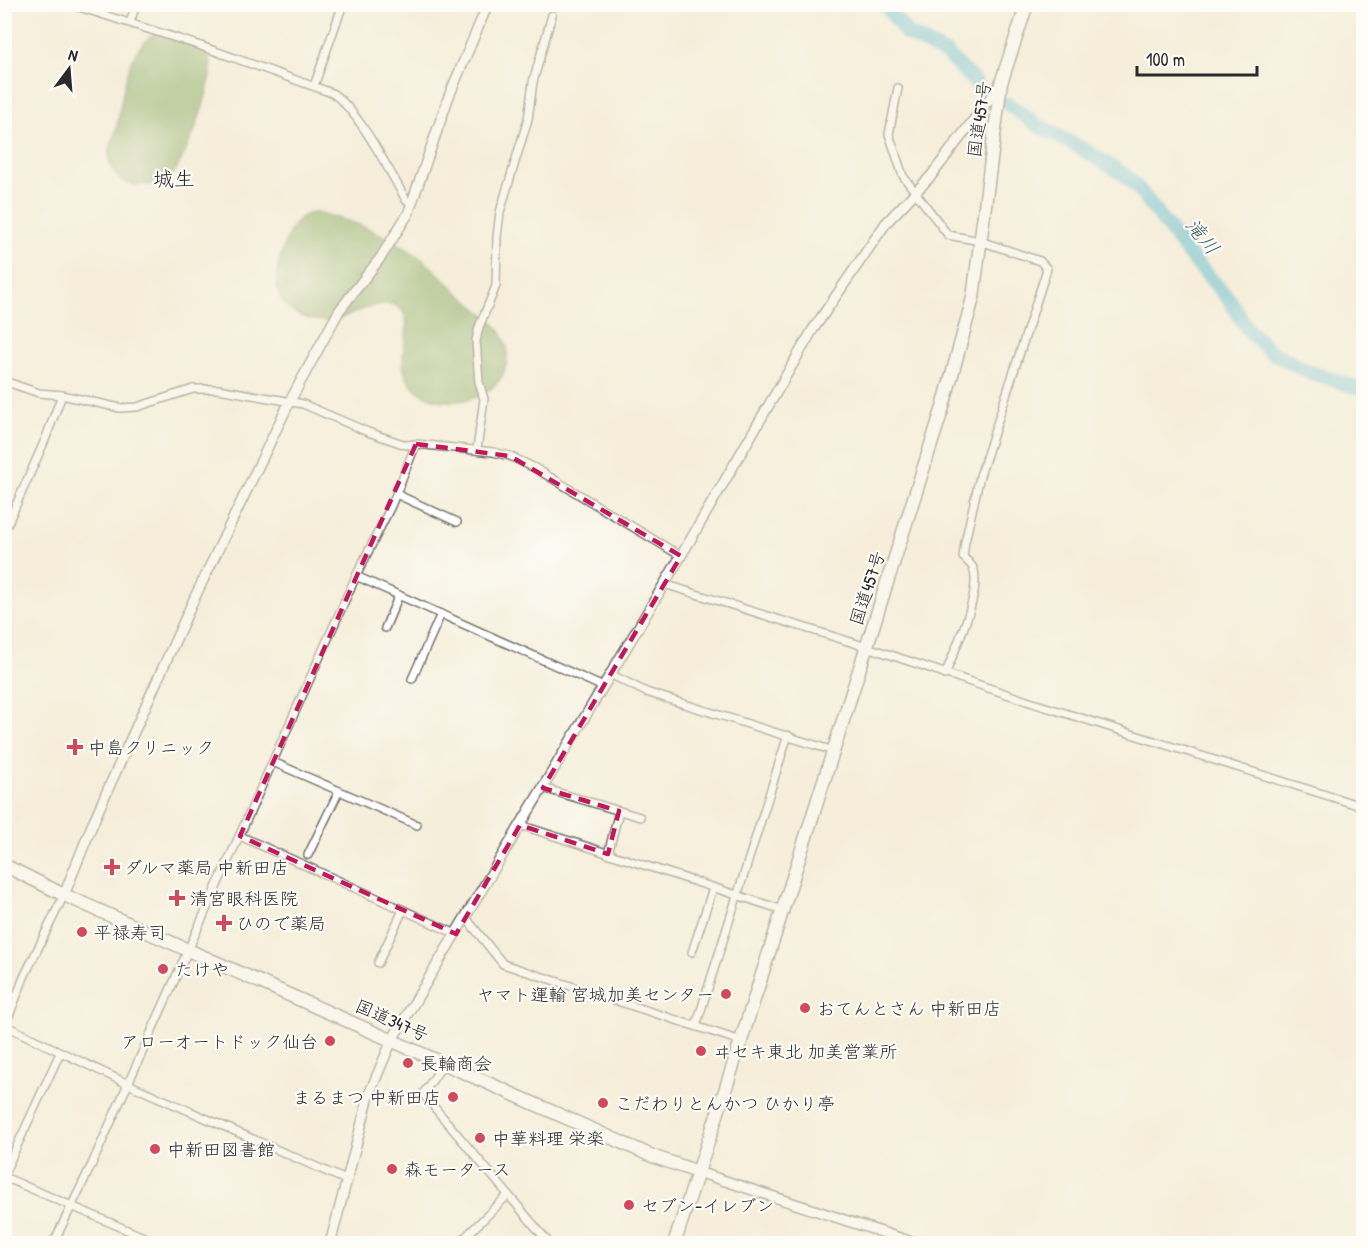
<svg xmlns="http://www.w3.org/2000/svg" width="1368" height="1248" font-family="'Patrick Hand','Klee One',sans-serif">
	<style>
		.forest { fill: #82aa60; stroke: #566a46; stroke-width: 1.5 }
		.lines { fill: none; stroke-linecap: round; stroke-linejoin: round }
		.river { stroke: #57b9d6; stroke-width: 15 }
		.street-casing { stroke: #726f68; stroke-width: 10 }
		.secondary-casing { stroke: #726f68; stroke-width: 12 }
		.highway-casing { stroke: #726f68; stroke-width: 15 }
		.street { stroke: #fff; stroke-width: 7 }
		.secondary { stroke: #fff; stroke-width: 9 }
		.highway { stroke: #fff; stroke-width: 12 }
		.marked { fill: none; stroke: #c2185b; stroke-width: 4.5; stroke-dasharray: 12 8; stroke-linejoin: round }
		.poi-dot { fill: #d1495b; stroke: #fdfcf7; stroke-width: 2 }
		.labels { text-anchor: middle; dominant-baseline: central; stroke-width: 4.5; stroke-linejoin: round; paint-order: stroke }
		.street-label { font-size: 18px; fill: #2b2b2b; stroke: #fdfcf7 }
		.poi-label { font-size: 18px; fill: #2b2b2b; stroke: #fdfcf7; text-anchor: start }
		.water-label { font-size: 20px; font-style: italic; fill: #3a5d67; stroke: #fdfcf7 }
		.quarter-label { font-size: 21px; fill: #2b2b2b; stroke: #fdfcf7 }
	</style>
	<rect width="100%" height="100%" fill="#fdfcf7"/>
	<filter id="ink" filterUnits="userSpaceOnUse"><feTurbulence type="fractalNoise" baseFrequency=".0167" numOctaves="2"/><feDisplacementMap in="SourceGraphic" scale="12" xChannelSelector="R" yChannelSelector="G"/><feConvolveMatrix kernelMatrix="1 2 1 2 8 2 1 2 1" color-interpolation-filters="sRGB"/></filter>
	<filter id="wash" filterUnits="userSpaceOnUse"><feTurbulence type="fractalNoise" baseFrequency=".008" numOctaves="4" result="noise"/><feDisplacementMap in="SourceGraphic" scale="24" xChannelSelector="R" yChannelSelector="G"/><feGaussianBlur stdDeviation="1.35" result="paint"/><feColorMatrix in="noise" values="0 0 0 0 0 0 0 0 0 0 0 0 0 0 0 0 0 1.4 0 .05"/><feComposite in="paint" operator="in"/></filter>
	<g filter="url(#wash)">
		<rect width="100%" height="100%" fill="#f5eeda"/>
		<g class="forest">
			<path d="M 165,31 C 179,34 200,42 208,55 C 220,73 186,159 172,175 C 164,185 151,185 139,185 C 125,185 116,178 111,166 C 105,154 113,143 116,131 C 123,99 125,38 165,31 Z"/>
			<path d="M 315,212 C 338,218 359,223 380,234 C 394,241 410,250 423,260 C 437,271 449,285 463,297 C 476,308 494,319 502,335 C 507,344 509,354 506,365 C 495,413 406,415 403,362 C 402,347 413,321 401,309 C 385,294 353,316 336,320 C 325,322 311,321 301,316 C 266,301 276,266 287,238 C 293,224 300,214 315,212 Z"/>
		</g>
		<g class="lines">
			<g class="river">
				<polyline points="885,4 906,33 947,54 976,83"/>
				<polyline points="1008,104 1039,126 1082,149 1125,175 1138,188 1190,256 1229,299 1248,330 1270,351 1307,371 1364,390"/>
			</g>
		</g>
	</g>
	<g filter="url(#ink)">
		<g class="lines">
			<defs>
				<g id="street">
					<path d="M 70,4 L 201,46 L 332,93 C 357,108 390,172 406,200"/>
					<polyline points="130,23 136,4"/>
					<polyline points="314,86 343,4"/>
					<path d="M 898,88 L 889,134 L 903,176 L 948,235 L 980,241 L 1040,261 L 1047,269 L 980,476 L 965,542 L 963,557 C 966,560 971,564 973,568 C 983,591 954,651 945,675"/>
					<polyline points="4,381 39,393 62,395 120,408 137,407 193,389 218,389 303,404 368,432 406,445 416,444 493,452 510,456 535,468 681,556"/>
					<polyline points="477,449 484,399 479,382 476,341 479,327 496,286 497,237 500,212 528,119 533,82 552,15"/>
					<polyline points="396,494 457,522"/>
					<polyline points="4,532 45,440 62,395"/>
					<polyline points="356,576 601,686"/>
					<polyline points="664,584 867,647 1033,703 1364,807"/>
					<polyline points="385,628 399,595"/>
					<polyline points="610,674 646,692 834,751"/>
					<polyline points="412,679 441,614"/>
					<polyline points="273,762 417,825"/>
					<polyline points="543,788 640,817"/>
					<polyline points="520,825 783,910"/>
					<polyline points="240,836 456,934"/>
					<polyline points="608,854 619,811"/>
					<polyline points="308,855 339,791"/>
					<polyline points="466,918 503,964 741,1041"/>
					<polyline points="692,952 713,888"/>
					<polyline points="378,963 403,910"/>
					<polyline points="4,1025 128,1084 346,1180"/>
					<polyline points="696,1026 788,735"/>
					<polyline points="4,1029 24,977 64,895"/>
					<polyline points="444,1063 423,1094 550,1244"/>
					<polyline points="4,1174 60,1053"/>
					<polyline points="4,1177 160,1244"/>
					<polyline points="53,1244 92,1164 356,576 391,506 416,444"/>
					<polyline points="458,1244 508,1195"/>
				</g>
				<g id="secondary">
					<polyline points="64,895 95,818 194,599 290,401 339,311 381,257 408,214 449,96 488,4"/>
					<polyline points="698,1172 918,1244"/>
					<polyline points="330,1244 370,1092 392,1040 681,556 812,331 886,223 931,176 1000,85"/>
				</g>
				<g id="highway">
					<polyline points="4,865 64,895 580,1124 652,1156 698,1172"/>
					<polyline points="674,1244 722,1100 943,407 973,298 1001,83 1027,4"/>
				</g>
			</defs>
			<use href="#street" class="street-casing"/>
			<use href="#secondary" class="secondary-casing"/>
			<use href="#highway" class="highway-casing"/>
			<use href="#street" class="street"/>
			<use href="#secondary" class="secondary"/>
			<use href="#highway" class="highway"/>
		</g>
	</g>
	<path d="M0 0H1368V1248H0ZM 416,444 L 510,456 L 681,556 L 543,788 L 619,811 L 608,854 L 520,825 L 456,934 L 240,836 Z" fill="#f5eeda" fill-opacity=".55" fill-rule="evenodd"/>
	<path class="marked" d="M 416,444 L 510,456 L 681,556 L 543,788 L 619,811 L 608,854 L 520,825 L 456,934 L 240,836 Z"/>
	<g class="poi-dot">
		<path d="M72 738h6v6h6v6h-6v6h-6v-6h-6v-6h6z"/>
		<path d="M109 858h6v6h6v6h-6v6h-6v-6h-6v-6h6z"/>
		<path d="M174 889h6v6h6v6h-6v6h-6v-6h-6v-6h6z"/>
		<path d="M221 914h6v6h6v6h-6v6h-6v-6h-6v-6h6z"/>
		<circle cx="82" cy="932" r="6"/>
		<circle cx="163" cy="969" r="6"/>
		<circle cx="726" cy="994" r="6"/>
		<circle cx="805" cy="1008" r="6"/>
		<circle cx="330" cy="1041" r="6"/>
		<circle cx="701" cy="1051" r="6"/>
		<circle cx="408" cy="1063" r="6"/>
		<circle cx="453" cy="1097" r="6"/>
		<circle cx="603" cy="1103" r="6"/>
		<circle cx="480" cy="1138" r="6"/>
		<circle cx="155" cy="1149" r="6"/>
		<circle cx="392" cy="1169" r="6"/>
		<circle cx="629" cy="1205" r="6"/>
	</g>
	<g class="labels">
		<g class="street-label">
			<text transform="translate(979 119) rotate(-82)">国道457号</text>
			<text transform="translate(867 588) rotate(-72)">国道457号</text>
			<text transform="translate(392 1020) rotate(24)">国道347号</text>
		</g>
		<g class="poi-label">
			<text x="88" y="747">中島クリニック</text>
			<text x="124" y="867">ダルマ薬局 中新田店</text>
			<text x="190" y="898">清宮眼科医院</text>
			<text x="236" y="923">ひので薬局</text>
			<text x="94" y="932">平禄寿司</text>
			<text x="175" y="969">たけや</text>
			<text x="714" y="994" text-anchor="end">ヤマト運輸 宮城加美センター</text>
			<text x="817" y="1008">おてんとさん 中新田店</text>
			<text x="318" y="1041" text-anchor="end">アローオートドック仙台</text>
			<text x="713" y="1051">ヰセキ東北 加美営業所</text>
			<text x="420" y="1063">長輪商会</text>
			<text x="441" y="1097" text-anchor="end">まるまつ 中新田店</text>
			<text x="615" y="1103">こだわりとんかつ ひかり亭</text>
			<text x="492" y="1138">中華料理 栄楽</text>
			<text x="167" y="1149">中新田図書館</text>
			<text x="404" y="1169">森モータース</text>
			<text x="641" y="1205">セブン-イレブン</text>
		</g>
		<g class="water-label">
			<text transform="translate(1203 236) rotate(51)">滝川</text>
		</g>
		<g class="quarter-label">
			<text x="174" y="178">城生</text>
		</g>
	</g>
	<rect width="1368" height="1248" fill="none" stroke="#fdfcf7" stroke-width="24"/>
	<g transform="translate(69 69) rotate(16)" stroke="#fdfcf7" stroke-width="4.5" paint-order="stroke">
	<path d="M0-4.5L10 22L0 15L-10 22Z" fill="#2b2b2b"/>
	<text y="-9" font-size="16" font-weight="bold" text-anchor="middle" fill="#2b2b2b">N</text>
	</g>
	<path d="M1137 66v9h120v-9" fill="none" stroke="#2b2b2b" stroke-width="3"/>
	<text x="1146" y="66" font-size="18" fill="#2b2b2b" stroke="#fdfcf7" stroke-width="4.5" paint-order="stroke">100 m</text>
</svg>
